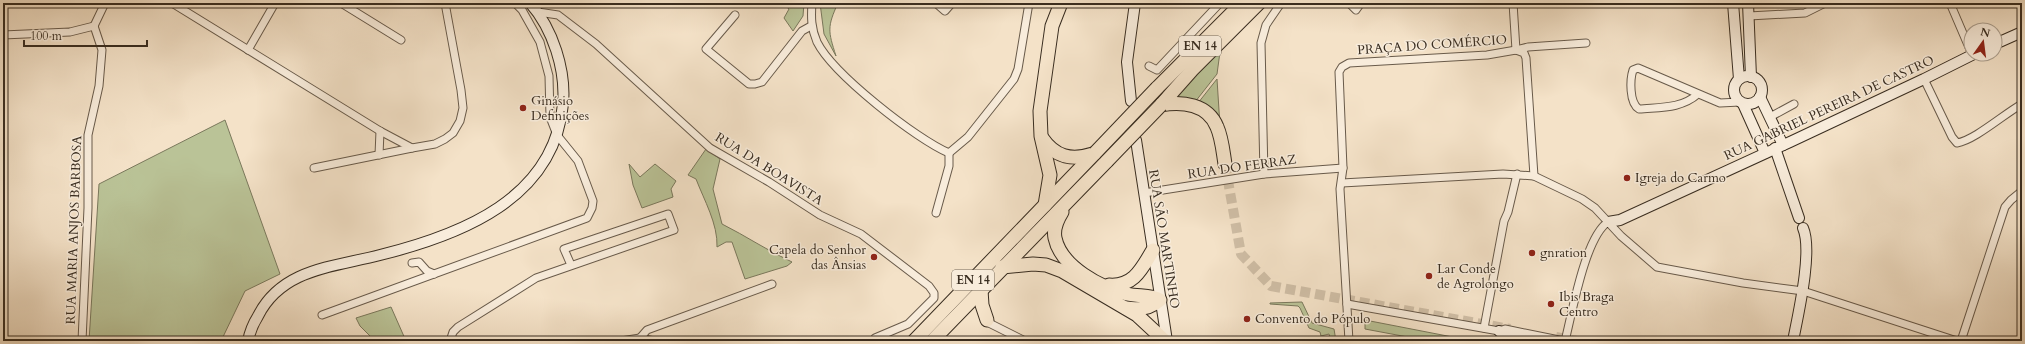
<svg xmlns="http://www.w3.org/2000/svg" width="2025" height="344" font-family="Cardo,serif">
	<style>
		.green { fill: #bac397; stroke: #7a785c }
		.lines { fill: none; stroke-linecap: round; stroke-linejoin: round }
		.secondary-tunnel { stroke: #cfbea6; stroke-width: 10; stroke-dasharray: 10 5; stroke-linecap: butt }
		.street-casing { stroke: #685a4a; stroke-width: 9 }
		.secondary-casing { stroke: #392d20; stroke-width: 12 }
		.highway-casing { stroke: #392d20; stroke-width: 15 }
		.street { stroke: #f8ecdb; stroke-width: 7 }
		.secondary { stroke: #f8ecdb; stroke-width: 10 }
		.highway { stroke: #f4e2c8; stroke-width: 13 }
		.highway-bridge-casing { stroke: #392d20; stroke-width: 15; stroke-linecap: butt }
		.highway-bridge { stroke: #f4e2c8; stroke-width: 13 }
		.poi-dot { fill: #8f2418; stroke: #f8ecdb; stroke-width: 1.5 }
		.labels { text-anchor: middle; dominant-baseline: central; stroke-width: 3; stroke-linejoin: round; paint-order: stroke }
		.shield { fill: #f8ecdb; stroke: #726658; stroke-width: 1 }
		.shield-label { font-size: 12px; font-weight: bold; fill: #392d20 }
		.street-label { font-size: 13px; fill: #392d20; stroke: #f8ecdb }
		.poi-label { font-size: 13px; fill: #392d20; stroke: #f8ecdb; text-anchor: start }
	</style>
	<rect width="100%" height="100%" fill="#f4e2c8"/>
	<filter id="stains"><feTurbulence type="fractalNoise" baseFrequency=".005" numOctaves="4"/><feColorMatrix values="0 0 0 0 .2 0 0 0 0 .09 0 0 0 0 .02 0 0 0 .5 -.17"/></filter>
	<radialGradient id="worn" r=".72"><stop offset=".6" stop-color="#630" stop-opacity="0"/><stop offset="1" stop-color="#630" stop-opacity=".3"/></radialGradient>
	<g class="green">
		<polygon points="782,3 804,3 803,16 793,31 784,18 789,9"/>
		<path d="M 820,3 L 838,3 C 827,27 828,31 836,56 L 824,34 Z"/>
		<polygon points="1218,50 1220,52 1217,74 1195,102 1173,99"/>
		<polygon points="1217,79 1220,126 1198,103"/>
		<polygon points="225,120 280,274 245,291 222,339 222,341 89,341 99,184"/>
		<path d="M 706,149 L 720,159 L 713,189 L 722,224 C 746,236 768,251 792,262 L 787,266 L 745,279 L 732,242 L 726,242 L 717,247 C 718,224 704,200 696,179 L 688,175 Z"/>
		<polygon points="629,164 640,177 655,164 676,181 671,189 673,197 642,208 633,185"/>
		<polygon points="1302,302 1312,323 1334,329 1336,341 1321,341 1330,338 1329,334 1321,336 1320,332 1309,328 1300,308 1298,306 1270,304 1270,303"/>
		<polygon points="391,307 406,341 375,341 360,326 356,318"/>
		<polygon points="1365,320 1468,340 1467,341 1429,341 1365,329"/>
	</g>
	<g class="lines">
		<g class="secondary-tunnel">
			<polyline points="1225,164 1241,254 1271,286 1510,329"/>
			<polyline points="1556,337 1577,341"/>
		</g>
		<defs>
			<g id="street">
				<polyline points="172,3 380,131 412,148 435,144 445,139 453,133 460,121 463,108 461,90 445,3"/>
				<polyline points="341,3 401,40"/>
				<path d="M 812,3 C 811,17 811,28 817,42 C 833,74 916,139 949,153 L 968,137 L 1014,79 L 1018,69 L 1029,3"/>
				<polyline points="938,3 937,4 945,11 952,3"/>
				<polyline points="1349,3 1356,10 1361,3"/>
				<polyline points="1513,3 1516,50"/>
				<polyline points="1950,3 1971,52"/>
				<polyline points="538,12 558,15 596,44 710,148 769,182 820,215 861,234 929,286 934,293 934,298 908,324 875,338 874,341"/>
				<polyline points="735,15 706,49 749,84 755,84 762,82 802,31 811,26"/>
				<polyline points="1749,16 1805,13 1825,3"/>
				<polyline points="94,26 105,3"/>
				<polyline points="3,35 70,32 94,26"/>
				<polyline points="248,50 275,3"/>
				<polyline points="1516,50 1528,47 1586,43"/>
				<polyline points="1149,66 1157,70 1220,3"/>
				<path d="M 1924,79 L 1952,137 L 1957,143 C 1975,140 2004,114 2022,104"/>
				<path d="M 1698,94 C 1681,109 1660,107 1639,109 C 1629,103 1630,79 1633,70 L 1638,68 L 1720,103 L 1740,102"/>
				<polyline points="1770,117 1794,104"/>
				<polyline points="379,155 380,131"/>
				<polyline points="314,168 412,148"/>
				<polyline points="1264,174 1261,43 1266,25 1281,3"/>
				<polyline points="1342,183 1503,174 1534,176 1582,199 1595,208 1621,236 1657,267 1743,283 1803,291 1957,341"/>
				<polyline points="1144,193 1264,174 1343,168"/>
				<polyline points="936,213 949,166 949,153"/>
				<polyline points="412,263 419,262 427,271 434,274"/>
				<polyline points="1347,304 1499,331 1505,329 1564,341"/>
				<polyline points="322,315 587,218 592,208 593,201 578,161 557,135 550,117 549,76 540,42 522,10 515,3"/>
				<polyline points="987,320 989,323 1025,341"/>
				<polyline points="1484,328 1504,221 1508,212 1517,174"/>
				<polyline points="640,338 647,330 772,284"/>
				<polyline points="82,341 88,208 88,135 99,86 102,50 94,26"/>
				<polyline points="450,341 453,332 458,327 536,278 674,230 668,214 564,249 571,265"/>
				<polyline points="621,341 640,338 654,341"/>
				<polyline points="1349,341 1340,189 1343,168 1339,72 1342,67 1349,63 1487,55 1516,50 1524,53 1526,58 1534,176"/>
				<path d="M 1565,341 C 1572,314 1585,237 1608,222"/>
				<polyline points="1961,341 2005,207 2011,200 2022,191"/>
			</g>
			<g id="secondary">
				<polyline points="1733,3 1739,79"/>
				<polyline points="1748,3 1751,77"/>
				<polyline points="1995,44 2022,32"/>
				<circle cx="1748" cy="90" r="14"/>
				<polyline points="1760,97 1783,145"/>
				<polyline points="1131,101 1127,62 1135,3"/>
				<polyline points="1743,104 1765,153"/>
				<polyline points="1136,140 1167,341"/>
				<polyline points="1775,148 1799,218"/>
				<polyline points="1608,222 1620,220 1790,142 1924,79 1974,54"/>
				<polyline points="1499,331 1503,334 1537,341"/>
				<path d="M 248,341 C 250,331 253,324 258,316 C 282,268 335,267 380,255 C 461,235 554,199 563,104 C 566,70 553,29 530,3"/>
				<path d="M 1793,341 C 1798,315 1813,251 1803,228"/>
			</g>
			<g id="highway">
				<polyline points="1157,88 1242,3"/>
				<polyline points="1161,105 1192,70 1259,3"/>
				<path d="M 1161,105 C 1182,101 1208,104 1217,127 C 1222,138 1223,152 1225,164"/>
				<path d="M 1042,138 C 1055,157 1071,161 1093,154"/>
				<polyline points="1045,205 1050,175 1041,136 1040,111 1052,26 1061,3"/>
				<path d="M 1062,212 C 1057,220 1053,228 1055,238 C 1061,267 1101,288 1127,294 C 1139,297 1150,294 1160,300 C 1151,308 1138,310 1126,308"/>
				<polyline points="1002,267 1033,264 1046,265 1062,271 1137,315 1165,341"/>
				<path d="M 1109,285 C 1134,287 1142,268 1153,250"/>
				<polyline points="981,290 982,305 987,320"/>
				<polyline points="914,341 1095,153"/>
				<polyline points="932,341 1107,161"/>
			</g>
		</defs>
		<use href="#street" class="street-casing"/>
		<use href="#secondary" class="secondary-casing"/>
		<use href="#highway" class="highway-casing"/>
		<use href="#street" class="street"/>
		<use href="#secondary" class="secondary"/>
		<use href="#highway" class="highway"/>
		<defs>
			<g id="highway-bridge">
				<polyline points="1095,153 1157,88"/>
				<polyline points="1107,161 1161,105"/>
			</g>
		</defs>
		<use href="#highway-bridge" class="highway-bridge-casing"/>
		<use href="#highway-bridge" class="highway-bridge"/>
	</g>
	<g class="poi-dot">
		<circle cx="523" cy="108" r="4"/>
		<circle cx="1627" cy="178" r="4"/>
		<circle cx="1532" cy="253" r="4"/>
		<circle cx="874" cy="257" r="4"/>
		<circle cx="1429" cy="276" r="4"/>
		<circle cx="1551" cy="304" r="4"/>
		<circle cx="1247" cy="319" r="4"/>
	</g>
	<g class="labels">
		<g class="shield">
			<rect x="1179" y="36" width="42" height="20" rx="3"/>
			<rect x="952" y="270" width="42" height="20" rx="3"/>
		</g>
		<g class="shield-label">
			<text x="1200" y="46">EN 14</text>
			<text x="973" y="280">EN 14</text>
		</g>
		<g class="street-label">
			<text transform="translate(1432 45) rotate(-4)">PRAÇA DO COMÉRCIO</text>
			<text transform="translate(1829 108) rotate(-25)">RUA GABRIEL PEREIRA DE CASTRO</text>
			<text transform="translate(1242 167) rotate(-8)">RUA DO FERRAZ</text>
			<text transform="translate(769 169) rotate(32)">RUA DA BOAVISTA</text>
			<text transform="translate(74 230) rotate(-88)">RUA MARIA ANJOS BARBOSA</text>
			<text transform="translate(1164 239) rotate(81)">RUA SÃO MARTINHO</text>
		</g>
		<g class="poi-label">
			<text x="531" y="101">Ginásio<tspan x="531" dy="15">Definições</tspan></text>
			<text x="1635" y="178">Igreja do Carmo</text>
			<text x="866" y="250" text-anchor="end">Capela do Senhor<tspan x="866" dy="15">das Ânsias</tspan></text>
			<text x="1540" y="253">gnration</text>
			<text x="1437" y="269">Lar Conde<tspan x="1437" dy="15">de Agrolongo</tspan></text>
			<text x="1559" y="297">Ibis Braga<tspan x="1559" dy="15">Centro</tspan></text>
			<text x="1255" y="319">Convento do Pópulo</text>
		</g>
	</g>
	<rect width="2025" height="344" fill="none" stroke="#f4e2c8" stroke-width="16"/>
	<rect x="4" y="4" width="2017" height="336" fill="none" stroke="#392d20" stroke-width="2"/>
	<rect x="8" y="8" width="2009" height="328" fill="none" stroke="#392d20"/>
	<g transform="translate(1983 42) rotate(14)"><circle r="19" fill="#f8ecdb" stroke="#aca090"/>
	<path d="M0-3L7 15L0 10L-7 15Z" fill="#8f2418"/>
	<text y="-6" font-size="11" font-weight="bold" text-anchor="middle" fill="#392d20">N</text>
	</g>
	<path d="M24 40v6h123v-6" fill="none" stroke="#392d20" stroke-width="2"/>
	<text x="30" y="40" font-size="12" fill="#392d20" stroke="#f8ecdb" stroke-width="3" paint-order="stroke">100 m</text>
	<rect width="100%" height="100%" filter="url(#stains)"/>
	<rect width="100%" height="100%" fill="url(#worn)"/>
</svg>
